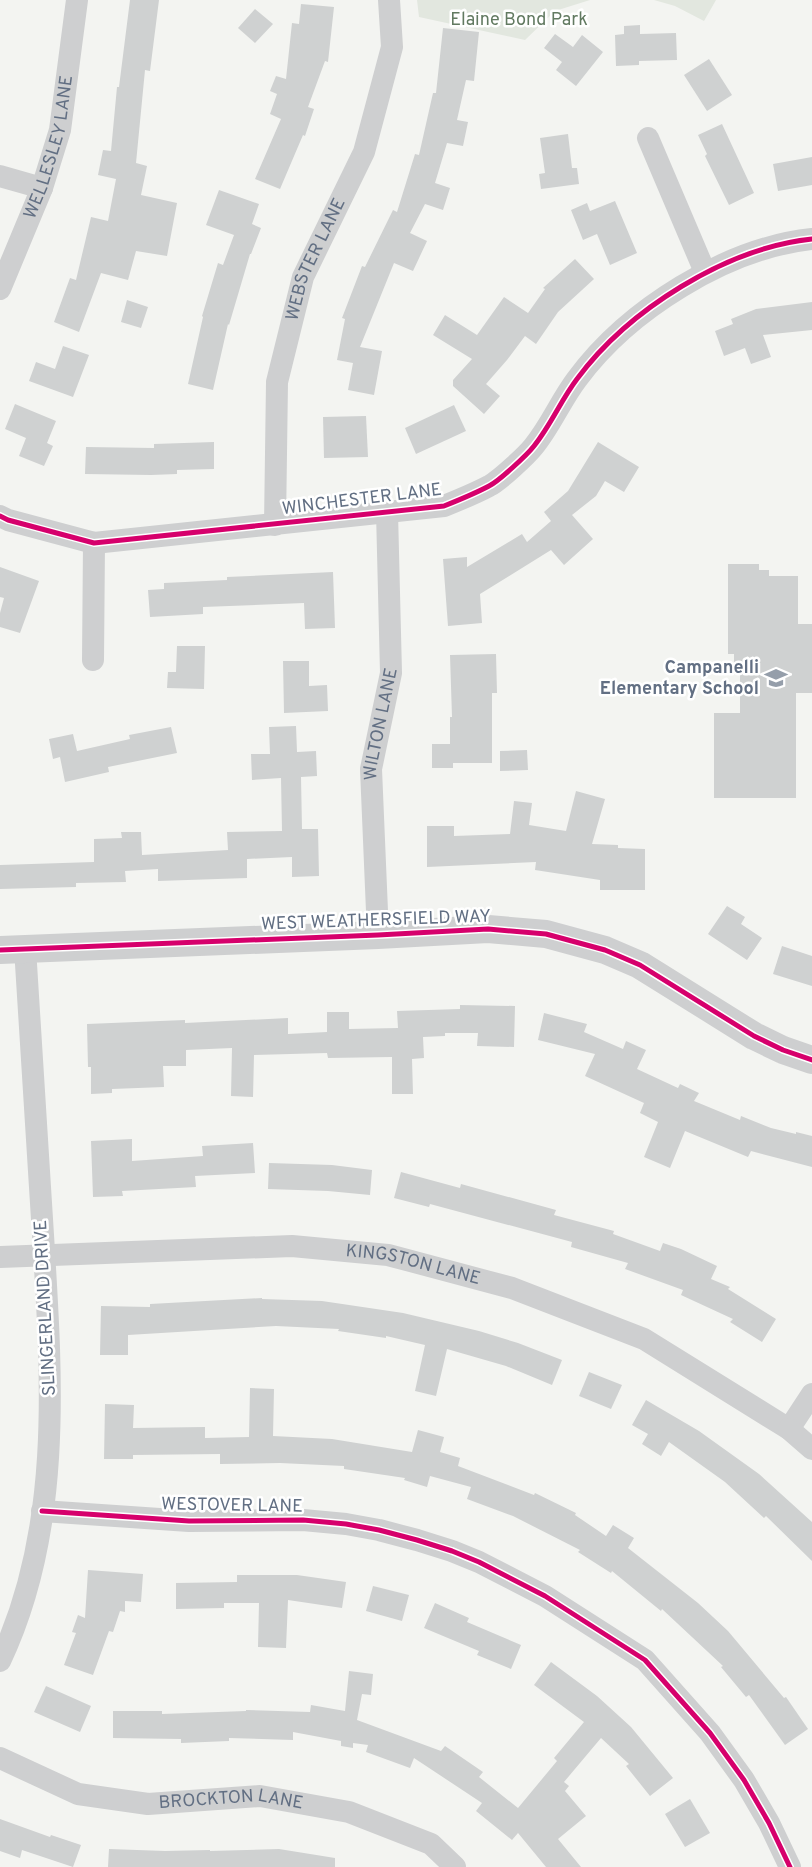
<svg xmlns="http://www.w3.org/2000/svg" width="812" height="1867" font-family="Overpass,sans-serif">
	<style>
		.green { fill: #e2e7df }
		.building { fill: #cfd1d1 }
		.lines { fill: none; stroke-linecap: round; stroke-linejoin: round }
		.minor { stroke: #cecfd0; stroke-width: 22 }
		.tertiary { stroke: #cecfd0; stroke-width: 28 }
		.cycleway-casing { stroke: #fff; stroke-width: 8 }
		.cycleway { stroke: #d6006c; stroke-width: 5 }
		.labels { text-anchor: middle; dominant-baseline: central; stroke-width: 5; stroke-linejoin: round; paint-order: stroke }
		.park-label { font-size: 18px; fill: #627a61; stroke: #fff }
		.street-label { font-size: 18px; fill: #626f83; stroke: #fff }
		.poi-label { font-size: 18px; font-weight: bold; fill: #626f83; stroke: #fff; text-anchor: end }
	</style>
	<rect width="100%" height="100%" fill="#f3f4f1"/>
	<g class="green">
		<polygon points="417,0 590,0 555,11 525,40 419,17"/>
		<polygon points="654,0 716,0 704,21 675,6"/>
	</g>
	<g class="building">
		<polygon points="130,0 159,0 150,71 145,70 136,163 147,166 141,195 177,203 167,256 136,251 128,280 101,273 79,332 54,322 70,278 76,280 91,217 108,221 116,179 98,175 103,150 111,151 117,87 119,87"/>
		<polygon points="301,4 334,7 328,62 325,61 308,107 314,109 305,136 303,135 280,189 255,179 281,119 270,114 277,94 270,91 276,76 286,79 292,23 299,24"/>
		<polygon points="255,9 273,24 255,43 238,28"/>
		<polygon points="640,25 640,34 676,33 677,60 639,61 639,65 616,66 615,35 624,34 624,26"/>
		<polygon points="443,28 479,32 474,81 466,80 457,120 468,122 463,146 447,143 435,183 450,188 443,210 425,204 410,233 427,241 413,271 394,263 360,347 382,351 374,395 348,390 353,363 337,360 345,319 342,318 362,266 365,267 393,210 397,212 415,154 419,155 433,93 436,93"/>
		<polygon points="555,34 573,47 582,35 603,52 576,86 556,70 562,62 544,48"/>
		<polygon points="709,59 732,95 707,111 684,75"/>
		<polygon points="722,124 754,193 729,205 705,156 707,154 698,135"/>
		<polygon points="568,134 572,168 577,168 579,184 541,189 539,174 545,173 540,138"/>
		<polygon points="812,157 812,185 778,191 773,164"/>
		<polygon points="219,190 259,204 252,224 261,228 251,254 250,254 229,325 228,324 213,390 188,384 203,317 202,316 218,263 223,265 234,235 206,225"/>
		<polygon points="615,201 637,253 610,265 597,234 583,240 571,210 587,203 590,211"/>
		<polygon points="575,259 594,279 558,312 536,344 525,336 507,360 486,384 500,396 484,414 453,386 453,380 472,359 433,335 445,315 477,335 504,297 528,313 545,289 543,288"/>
		<polygon points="127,300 148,307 141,328 121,322"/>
		<polygon points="812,302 812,330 763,335 771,357 751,364 745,348 724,356 715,331 733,324 731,319 756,309"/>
		<polygon points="63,346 89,355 73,397 29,381 36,362 55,369"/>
		<polygon points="15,404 56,421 47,443 53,446 44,466 19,456 26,438 5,429"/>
		<polygon points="454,405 466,431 416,454 405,428"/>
		<polygon points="366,416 368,457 324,458 323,417"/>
		<polygon points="214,442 214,469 177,470 177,474 151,475 85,474 86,447 154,448 154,444"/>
		<polygon points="598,442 639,467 624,492 605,481 596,496 572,515 593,539 564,565 551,550 480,594 482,623 448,626 443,559 467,557 467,567 522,534 527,542 551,521 544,512 568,491"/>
		<polygon points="728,564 759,564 759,570 769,570 769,576 798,576 798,624 812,624 812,693 796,693 796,798 714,798 714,713 740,713 740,664 734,664 734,654 728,654"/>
		<polygon points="0,567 39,581 20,633 0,627 0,613 4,598 0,597"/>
		<polygon points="333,572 335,628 305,629 304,603 203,607 203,614 150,617 148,590 164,589 164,583 227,580 227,577"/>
		<polygon points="177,646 205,646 204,689 167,688 168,672 176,672"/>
		<polygon points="496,654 497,693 492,693 492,763 453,763 453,768 432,768 432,744 450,744 450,717 452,717 450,655"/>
		<polygon points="283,661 309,661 309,686 327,685 328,711 284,713"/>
		<polygon points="296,726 297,752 316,751 317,776 301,777 302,829 318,829 319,876 292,877 292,857 247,859 247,878 158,881 158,869 125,871 126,882 76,883 76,887 0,889 0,865 94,862 94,839 122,838 121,832 141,832 142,855 228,850 227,832 282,831 281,778 252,780 251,754 270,754 269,727"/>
		<polygon points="171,727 177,753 108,767 109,772 65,782 60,757 53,759 49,739 73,734 77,751 130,739 129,735"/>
		<polygon points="527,750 528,770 500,771 500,751"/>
		<polygon points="576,791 605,799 592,844 618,845 618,848 645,849 645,890 600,890 600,880 535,870 536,862 427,867 427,826 454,826 454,836 510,834 514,801 532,803 529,825 566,831"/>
		<polygon points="727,906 745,917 741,924 762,938 747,960 708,934"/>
		<polygon points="782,946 812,956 812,986 773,974"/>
		<polygon points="460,1005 515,1006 514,1047 477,1046 478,1033 445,1033 445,1036 423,1037 424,1058 412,1059 413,1094 392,1094 392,1057 328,1058 327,1053 254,1055 253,1097 231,1096 232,1048 186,1050 186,1066 163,1066 164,1087 112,1089 112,1093 91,1094 91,1067 88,1067 87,1024 185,1020 185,1023 288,1018 288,1034 327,1032 327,1012 349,1012 349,1029 398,1028 397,1011 460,1009"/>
		<polygon points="544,1013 587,1024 584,1032 623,1049 626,1041 646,1050 637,1069 678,1088 680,1084 699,1093 694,1101 740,1120 741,1116 771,1128 796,1134 796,1132 812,1136 812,1167 751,1151 748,1157 685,1131 670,1168 644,1157 658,1122 640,1113 644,1103 585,1076 595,1054 538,1040"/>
		<polygon points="132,1139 132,1161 203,1156 202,1146 253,1143 255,1173 195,1176 196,1187 122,1191 123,1196 93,1197 91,1141"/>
		<polygon points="269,1163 332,1165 372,1170 370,1195 328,1191 268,1189"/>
		<polygon points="401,1172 460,1188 461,1184 556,1210 554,1215 614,1231 613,1234 660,1251 663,1243 681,1249 717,1266 711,1279 730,1287 728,1289 776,1319 762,1342 730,1322 733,1319 681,1295 683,1290 625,1269 628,1263 571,1247 572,1242 430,1204 429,1207 394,1198"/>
		<polygon points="262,1298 262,1299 322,1301 403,1313 479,1331 518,1343 562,1360 552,1385 506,1366 447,1349 436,1396 415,1391 425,1345 386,1336 386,1338 338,1331 339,1329 276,1326 128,1335 128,1355 100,1355 101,1306 150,1307 150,1304"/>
		<polygon points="589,1372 622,1385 611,1409 579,1396"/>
		<polygon points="250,1388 274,1389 273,1436 332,1439 412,1452 418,1430 444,1437 440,1452 460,1458 458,1466 534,1495 535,1493 576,1513 575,1515 606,1536 613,1525 634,1538 628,1548 698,1603 728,1631 784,1698 786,1697 808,1729 785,1745 749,1695 746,1697 721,1667 723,1666 662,1609 661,1611 612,1571 611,1573 578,1552 580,1550 513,1516 467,1499 471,1487 430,1476 427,1487 404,1480 405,1478 344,1469 344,1466 280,1463 220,1464 220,1454 133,1455 133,1459 104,1459 105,1404 134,1405 133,1428 205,1427 205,1438 249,1437"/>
		<polygon points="646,1400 699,1431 759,1474 812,1522 812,1561 766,1516 764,1518 725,1482 669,1442 661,1456 642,1444 648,1434 632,1425"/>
		<polygon points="88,1570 143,1574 141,1602 125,1601 125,1612 120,1611 113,1632 109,1631 93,1675 64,1665 76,1633 72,1632 78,1615 85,1618"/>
		<polygon points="237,1575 297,1575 346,1582 342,1608 288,1600 286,1648 258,1647 259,1603 224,1603 224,1608 176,1609 176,1583 237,1582"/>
		<polygon points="373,1586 409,1595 402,1621 366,1611"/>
		<polygon points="435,1603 469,1618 467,1622 521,1645 511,1669 477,1655 479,1651 424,1628"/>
		<polygon points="551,1662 597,1696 631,1727 673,1778 650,1796 626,1766 629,1764 601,1738 564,1782 569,1786 565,1791 586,1816 558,1839 581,1867 546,1867 518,1833 512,1840 476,1811 482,1803 414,1758 410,1768 366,1752 368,1745 353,1743 353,1748 341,1746 341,1741 293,1732 293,1740 229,1738 229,1741 181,1743 181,1739 113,1738 113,1711 162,1711 162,1714 246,1711 246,1710 310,1712 311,1705 345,1711 349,1671 373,1674 371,1695 362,1694 357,1720 441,1751 445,1746 483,1772 479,1777 518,1808 557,1761 554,1758 584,1722 534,1685"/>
		<polygon points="46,1686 91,1706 80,1732 34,1712"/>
		<polygon points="690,1799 710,1833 685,1847 665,1814"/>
		<polygon points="0,1819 50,1837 51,1835 81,1845 73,1867 22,1850 20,1858 0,1851"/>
		<polygon points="109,1849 165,1851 210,1850 210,1851 279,1849 335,1858 335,1867 108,1867"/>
	</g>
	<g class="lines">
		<g class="minor">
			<polyline points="648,138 705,272"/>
			<polyline points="0,176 42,188"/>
			<path id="s1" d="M 0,289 L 42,188 L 60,130 L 77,0"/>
			<path d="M 0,516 L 8,520 L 94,543 L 444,506 C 459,500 474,494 489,486 C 499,481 527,455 534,446 C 551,425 561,400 577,379 C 628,310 726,248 812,239"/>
			<path id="s2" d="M 275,525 L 277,382 L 303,277 L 364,152 L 392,47 L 389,0"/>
			<polyline points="93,660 94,543"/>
			<path id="s3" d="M 378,935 L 371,769 L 391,673 L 387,512"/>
			<path id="s4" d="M 0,1257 L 292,1246 L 388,1255 L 512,1288 L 644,1339 L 789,1429 L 812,1394"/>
			<polyline points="789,1429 812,1449"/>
			<polyline points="42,1511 189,1521 303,1520 346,1524 379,1530 417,1540 452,1551 479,1562 545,1596 645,1660 710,1733 744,1780 769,1823 790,1867"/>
			<path d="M 0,1661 C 65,1524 51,1367 42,1219 C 37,1129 31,1039 25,948"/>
			<path id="s5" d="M 0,1758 L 78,1794 L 148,1804 L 260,1796 L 349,1812 L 431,1844 L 455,1867"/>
		</g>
		<polyline class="tertiary" points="0,950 378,935 488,929 546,934 605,950 640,965 754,1036 783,1050 812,1060"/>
		<defs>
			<g id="cycleway">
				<path d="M 0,516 L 8,520 L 94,543 L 444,506 C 459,500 474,494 489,486 C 499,481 527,455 534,446 C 551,425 561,400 577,379 C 628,310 726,248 812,239"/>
				<polyline points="0,950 378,935 488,929 546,934 605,950 640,965 754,1036 783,1050 812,1060"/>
				<polyline points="42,1511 189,1521 303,1520 346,1524 379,1530 417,1540 452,1551 479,1562 545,1596 645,1660 710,1733 744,1780 769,1823 790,1867"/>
			</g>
		</defs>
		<use href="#cycleway" class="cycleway-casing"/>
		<use href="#cycleway" class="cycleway"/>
	</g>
	<defs>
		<symbol id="school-bare" viewBox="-9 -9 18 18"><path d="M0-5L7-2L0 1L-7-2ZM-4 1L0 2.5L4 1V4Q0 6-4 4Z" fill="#959eaa" stroke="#fff" stroke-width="2.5" paint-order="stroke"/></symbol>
	</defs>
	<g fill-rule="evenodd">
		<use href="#school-bare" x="760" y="662" width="32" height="32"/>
	</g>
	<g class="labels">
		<g class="park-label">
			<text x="519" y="20">Elaine Bond Park</text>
		</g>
		<g class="street-label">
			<text stroke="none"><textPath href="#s1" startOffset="151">WELLESLEY LANE</textPath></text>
			<text stroke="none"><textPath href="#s2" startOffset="272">WEBSTER LANE</textPath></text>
			<text transform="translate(362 500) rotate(-7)">WINCHESTER LANE</text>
			<text stroke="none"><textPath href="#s3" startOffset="212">WILTON LANE</textPath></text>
			<text transform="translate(376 921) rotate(-2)">WEST WEATHERSFIELD WAY</text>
			<text stroke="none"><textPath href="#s4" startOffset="415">KINGSTON LANE</textPath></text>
			<text transform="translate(46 1308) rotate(-93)">SLINGERLAND DRIVE</text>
			<text transform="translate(232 1506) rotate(1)">WESTOVER LANE</text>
			<text stroke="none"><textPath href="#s5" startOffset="240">BROCKTON LANE</textPath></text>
		</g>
		<g class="poi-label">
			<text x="759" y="668">Campanelli<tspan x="759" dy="21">Elementary School</tspan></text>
		</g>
	</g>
</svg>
